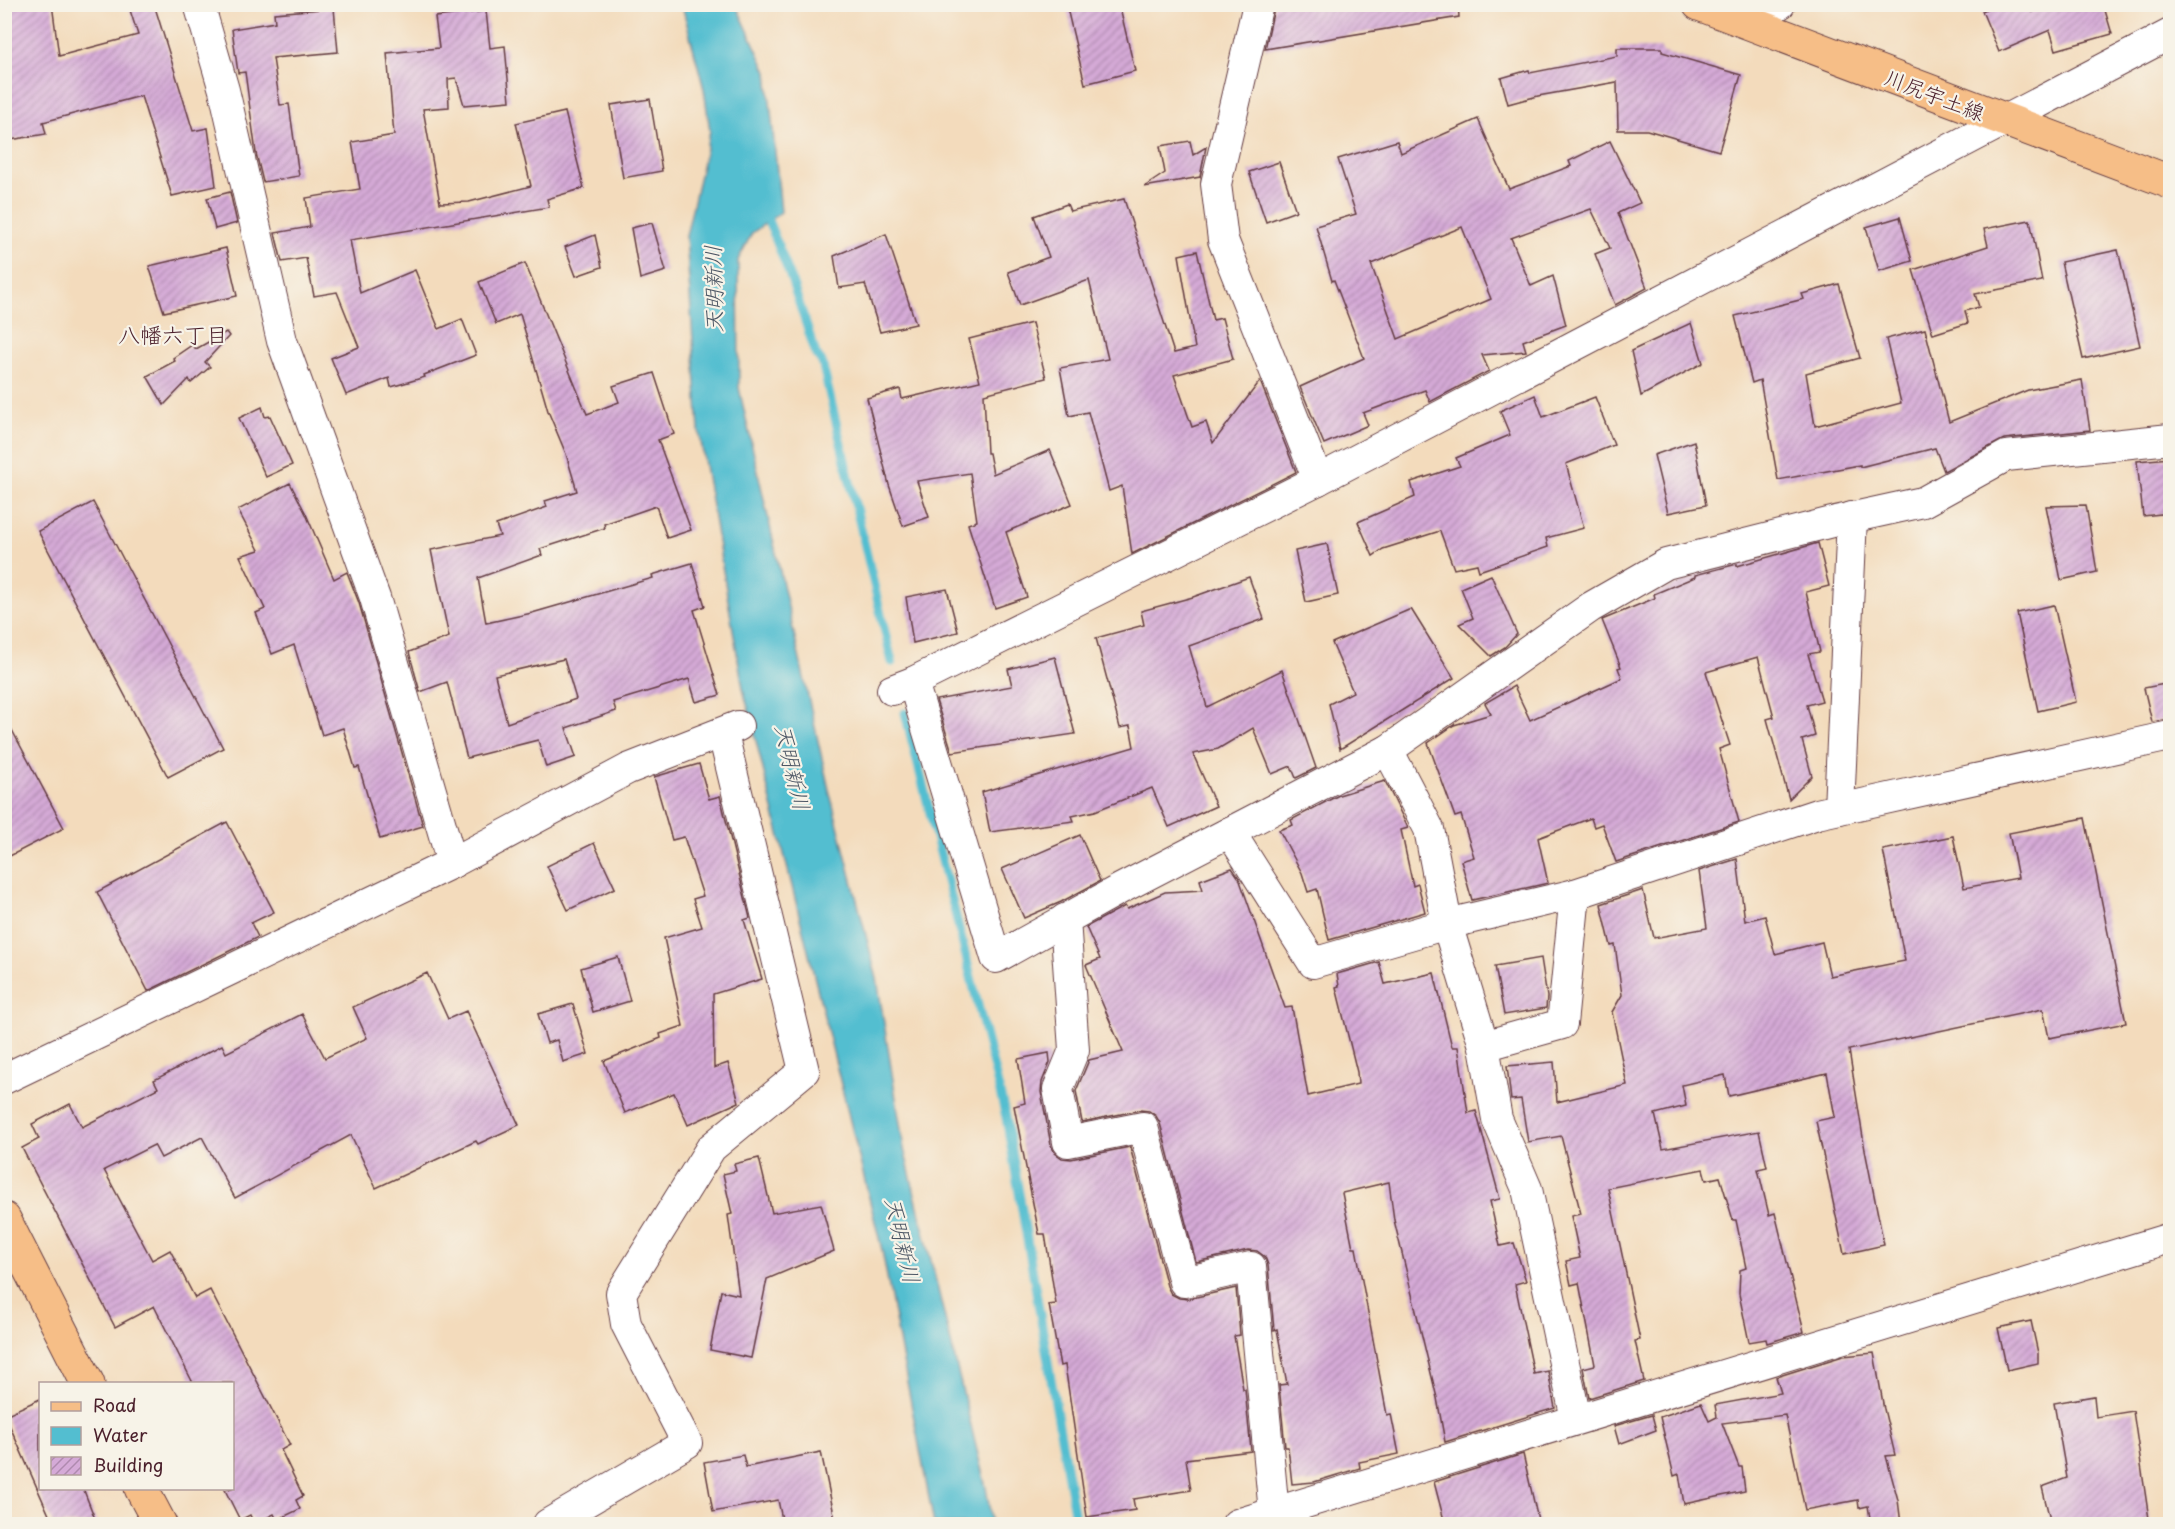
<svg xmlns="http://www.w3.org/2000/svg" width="2175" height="1529" font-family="'Playpen Sans','Klee One',sans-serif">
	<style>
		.water { fill: #53bed0; stroke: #4e6e7e; stroke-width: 1.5 }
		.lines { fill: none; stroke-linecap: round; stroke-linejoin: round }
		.stream { stroke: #53bed0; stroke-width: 9 }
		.building { fill: url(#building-hatch); fill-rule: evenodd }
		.minor-casing { stroke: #633b41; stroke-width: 32 }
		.major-casing { stroke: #633b41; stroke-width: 35 }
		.minor { stroke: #fff; stroke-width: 30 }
		.major { stroke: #f6be87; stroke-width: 33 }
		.labels { text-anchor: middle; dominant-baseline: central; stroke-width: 4.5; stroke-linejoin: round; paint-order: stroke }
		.street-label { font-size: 21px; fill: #4a1f2b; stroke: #f7f3e8 }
		.water-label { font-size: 22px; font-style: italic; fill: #4d5765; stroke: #f7f3e8 }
		.neighbourhood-label { font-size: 22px; fill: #4a1f2b; stroke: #f7f3e8 }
	</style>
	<defs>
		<pattern id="building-hatch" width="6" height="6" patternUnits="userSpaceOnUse" patternTransform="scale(1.5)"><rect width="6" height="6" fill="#d5aad7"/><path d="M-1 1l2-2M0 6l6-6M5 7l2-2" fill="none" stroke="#af8aaf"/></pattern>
	</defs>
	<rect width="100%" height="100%" fill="#f7f3e8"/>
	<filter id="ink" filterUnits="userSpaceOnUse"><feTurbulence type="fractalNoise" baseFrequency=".0167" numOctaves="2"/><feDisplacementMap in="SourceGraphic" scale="12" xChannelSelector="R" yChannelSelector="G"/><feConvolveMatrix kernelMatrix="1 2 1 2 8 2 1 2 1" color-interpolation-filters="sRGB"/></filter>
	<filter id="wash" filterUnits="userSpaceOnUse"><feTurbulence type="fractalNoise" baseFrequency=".008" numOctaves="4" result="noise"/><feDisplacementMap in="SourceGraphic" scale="24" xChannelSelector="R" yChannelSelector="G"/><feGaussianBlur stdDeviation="1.35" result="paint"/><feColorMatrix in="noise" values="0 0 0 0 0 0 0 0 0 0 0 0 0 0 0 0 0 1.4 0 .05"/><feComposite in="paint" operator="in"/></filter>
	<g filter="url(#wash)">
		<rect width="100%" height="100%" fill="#f3dbbc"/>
		<polygon class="water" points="682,5 736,5 767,72 781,212 752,233 738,260 739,388 829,790 877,979 904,1149 986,1488 992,1524 934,1524 882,1250 743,688 699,430 686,236 710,131 704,89"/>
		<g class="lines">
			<g class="stream">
				<polyline points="764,210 789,273 816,354 822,362 892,662"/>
				<polyline points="905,713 1006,1117 1076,1524"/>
			</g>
		</g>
		<g id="blocks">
			<g class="building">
				<polygon points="4,4 52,4 59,56 138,35 128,4 154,4 193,131 208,128 216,186 172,196 141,96 43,122 46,134 4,141"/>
				<polygon points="1066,4 1119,4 1135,71 1085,84"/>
				<polygon points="1275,4 1458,4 1459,17 1265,49"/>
				<polygon points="1997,4 2029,4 2032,12 2058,4 2108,4 2104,7 2112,34 2056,50 2050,30 1999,52 1982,11"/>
				<polygon points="334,8 338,52 273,58 280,105 289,104 299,176 263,182 256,153 245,72 238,73 232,29 275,22 274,13"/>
				<polygon points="486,11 490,48 505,46 510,101 464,105 456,78 448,79 449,107 423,109 440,203 469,202 531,186 516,123 565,112 584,188 547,199 549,207 350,240 360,293 415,270 439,329 462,319 476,355 424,375 425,377 391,387 389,378 346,395 331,358 359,347 337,292 314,296 306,258 282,262 275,233 310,227 306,198 360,189 352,142 394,135 387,53 439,48 435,17"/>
				<polygon points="1617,48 1662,48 1662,52 1741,75 1719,151 1647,130 1618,130 1617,82 1538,96 1508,104 1501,78 1529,70 1530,73 1617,56"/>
				<polygon points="650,99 662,171 623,178 611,105"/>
				<path d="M 1478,119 L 1509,189 L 1571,166 L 1569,161 L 1610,141 L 1640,203 L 1618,213 L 1647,288 L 1615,305 L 1595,254 L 1610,248 L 1591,209 L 1511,238 L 1531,286 L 1553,276 L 1566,325 L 1523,341 L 1526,351 L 1482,355 L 1489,371 L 1430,402 L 1425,390 L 1363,413 L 1368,425 L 1324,444 L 1300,387 L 1364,358 L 1334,280 L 1332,281 L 1316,226 L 1356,214 L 1338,159 L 1397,141 L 1401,153 ZM 1462,227 L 1491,299 L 1398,339 L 1371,264 Z"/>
				<polygon points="1190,141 1193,155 1206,147 1200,177 1144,187 1165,173 1160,146"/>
				<polygon points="1279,162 1296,211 1266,222 1249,172"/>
				<polygon points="230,192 237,223 215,229 207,198"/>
				<polygon points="1124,199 1174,353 1195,348 1179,255 1197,251 1213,320 1222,318 1233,359 1174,375 1192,427 1206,422 1213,443 1260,381 1296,472 1132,554 1122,486 1109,491 1088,412 1069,416 1060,368 1108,359 1089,280 1020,305 1008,272 1049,257 1034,216 1067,204 1070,211"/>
				<polygon points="1900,217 1912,261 1879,271 1866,227"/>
				<polygon points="2030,220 2042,281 1975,294 1979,307 1965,311 1968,323 1933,334 1913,270 1988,246 1984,229"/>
				<polygon points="652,223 666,271 640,279 631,228"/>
				<polygon points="886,234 916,324 880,332 865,284 839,288 834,256"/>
				<polygon points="595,235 602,267 576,276 565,247"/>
				<polygon points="226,248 237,296 164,312 149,266"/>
				<polygon points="2118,250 2140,346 2083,359 2061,262"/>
				<path d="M 525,263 L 587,414 L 619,402 L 613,386 L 654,373 L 674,434 L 658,440 L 691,530 L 667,538 L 656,506 L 604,524 L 605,528 L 540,549 L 542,555 L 478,578 L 486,623 L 532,613 L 653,578 L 652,575 L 692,563 L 705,606 L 694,610 L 720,695 L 696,702 L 689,679 L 613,702 L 616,711 L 566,728 L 576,757 L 546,767 L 538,740 L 467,758 L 447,682 L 420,692 L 409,652 L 449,637 L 431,550 L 500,536 L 496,525 L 547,507 L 545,501 L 577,491 L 566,454 L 548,411 L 520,314 L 496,324 L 479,282 ZM 564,659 L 576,699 L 507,723 L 495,675 Z"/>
				<polygon points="1839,284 1860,358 1806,373 1815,426 1901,403 1886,339 1925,329 1949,422 2028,390 2082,380 2090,430 2004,439 1944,471 1935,448 1860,467 1860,465 1778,480 1760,380 1752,383 1735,316 1804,299 1802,294"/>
				<polygon points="1032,323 1046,378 984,394 987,453 989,453 993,474 1050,450 1072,504 1006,532 1027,597 995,608 968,524 977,521 970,473 917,481 929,517 903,526 889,485 867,398 900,389 902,399 980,381 969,339"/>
				<polygon points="1691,323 1703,363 1641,396 1631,351"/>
				<polygon points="226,332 229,336 205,362 210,367 191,383 189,379 164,405 147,376 175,361 173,358 192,345 196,349"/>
				<polygon points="1535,395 1543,417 1595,397 1614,445 1566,464 1584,528 1546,538 1548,547 1479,571 1477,564 1454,569 1440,531 1383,549 1373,556 1358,522 1415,497 1411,482 1460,466 1456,458 1510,435 1500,411"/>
				<polygon points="262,407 265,417 270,416 292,465 266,477 239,418"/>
				<polygon points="1694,441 1706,505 1668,513 1654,455"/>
				<polygon points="2170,458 2170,513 2143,516 2137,461"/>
				<polygon points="290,483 306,514 334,579 347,572 359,603 423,826 380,839 359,767 355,768 343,728 322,735 294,645 272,654 256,613 265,609 240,556 259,550 238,510"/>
				<polygon points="93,502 223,748 168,777 38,531"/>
				<polygon points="2086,505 2097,572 2061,580 2046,506"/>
				<polygon points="1818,543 1829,586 1806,592 1820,652 1808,654 1822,701 1807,705 1815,736 1802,740 1812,776 1789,799 1767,719 1774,717 1758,657 1706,672 1730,745 1719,749 1739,822 1616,862 1602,824 1594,827 1591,818 1538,838 1548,883 1472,900 1461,861 1474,857 1461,815 1455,817 1428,743 1454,725 1491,714 1485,703 1514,686 1530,720 1622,678 1618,668 1621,667 1602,620 1655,598 1654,594 1695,577 1695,575 1737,564 1737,566"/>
				<polygon points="1327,544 1338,595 1306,602 1295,551"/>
				<polygon points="1491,575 1517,634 1505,647 1491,656 1459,624 1473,618 1461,588"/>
				<polygon points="1249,577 1264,619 1189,646 1207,707 1282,670 1316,768 1296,778 1291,766 1272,774 1253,728 1218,749 1193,754 1216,806 1169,827 1152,788 1095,811 1072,816 1074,821 990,832 982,792 1134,747 1130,726 1120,728 1096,638 1144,625 1141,611 1193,597"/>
				<polygon points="947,589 958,632 913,643 906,597"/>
				<polygon points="2054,605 2076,702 2038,711 2017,613"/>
				<polygon points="1411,609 1454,678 1340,749 1329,704 1353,692 1332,643"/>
				<polygon points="1055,657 1075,734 952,752 936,700 1012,686 1008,669"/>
				<polygon points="2170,683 2170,719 2152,722 2144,688"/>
				<polygon points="4,715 64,828 4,859"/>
				<polygon points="699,764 709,799 720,796 750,918 744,920 762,979 713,994 714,1068 728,1063 739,1102 688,1125 674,1093 625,1113 604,1061 661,1038 660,1034 683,1026 664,938 702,927 693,899 703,896 684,837 672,840 654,777"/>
				<polygon points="1385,781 1408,828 1401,830 1413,886 1418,884 1425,912 1329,940 1317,889 1308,892 1302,873 1279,830 1293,825 1291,820 1339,795"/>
				<polygon points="2085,818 2126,1023 2049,1038 2043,1009 1849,1050 1865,1150 1884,1245 1844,1254 1816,1121 1835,1117 1827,1073 1729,1096 1725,1075 1682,1085 1686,1106 1655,1114 1663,1149 1759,1131 1767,1167 1758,1169 1769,1215 1775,1213 1804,1332 1767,1343 1766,1339 1749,1342 1739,1294 1740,1270 1746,1268 1736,1220 1733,1220 1720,1177 1706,1180 1703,1169 1608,1188 1640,1340 1635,1341 1644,1381 1589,1398 1583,1368 1595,1365 1579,1283 1571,1285 1566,1261 1580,1258 1571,1216 1581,1214 1561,1136 1528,1142 1521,1099 1511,1100 1507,1066 1554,1062 1557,1102 1627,1085 1612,1012 1622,995 1615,945 1611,946 1601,904 1643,890 1654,938 1707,928 1699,871 1737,859 1745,921 1765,916 1775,954 1822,942 1830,976 1905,961 1883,850 1953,836 1964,888 2018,878 2009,833"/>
				<polygon points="227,822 274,912 251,923 258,937 148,991 97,892"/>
				<polygon points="1080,835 1100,881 1061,902 1024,918 1002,869"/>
				<polygon points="594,843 615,888 568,910 547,866"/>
				<polygon points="1232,868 1239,878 1285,1008 1292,1007 1308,1096 1358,1084 1357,1072 1336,987 1339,986 1337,974 1379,962 1385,984 1434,973 1452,1047 1458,1047 1468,1113 1476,1111 1500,1199 1490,1201 1500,1246 1514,1243 1526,1281 1515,1284 1534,1374 1548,1371 1555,1408 1445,1442 1437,1398 1394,1220 1389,1182 1342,1193 1353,1248 1356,1248 1387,1415 1391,1414 1399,1454 1359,1462 1360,1468 1314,1482 1292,1484 1288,1447 1285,1447 1279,1385 1287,1384 1277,1329 1274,1330 1268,1265 1265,1257 1257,1251 1248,1250 1196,1262 1160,1123 1156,1116 1149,1111 1140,1110 1082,1122 1076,1091 1089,1060 1123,1052 1086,965 1100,959 1086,927 1125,906 1127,909 1165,892 1203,890 1200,880"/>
				<polygon points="618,957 630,1001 593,1012 581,968"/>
				<polygon points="1541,958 1547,997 1546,1008 1504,1015 1495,966"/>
				<polygon points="427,973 448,1019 466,1011 519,1125 478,1144 476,1141 376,1188 351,1135 235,1198 202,1137 161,1158 154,1145 104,1170 152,1260 170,1250 195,1298 210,1290 290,1445 281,1450 303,1496 296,1500 300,1509 277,1520 274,1514 254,1524 250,1515 240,1520 225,1490 232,1488 232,1383 193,1383 154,1306 115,1327 22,1148 39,1139 32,1124 70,1104 82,1127 158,1088 154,1080 222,1045 226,1053 302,1014 325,1058 367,1038 353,1007"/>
				<polygon points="573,1004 588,1054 563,1062 557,1040 547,1043 538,1014"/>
				<polygon points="1049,1053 1050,1062 1042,1082 1041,1092 1051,1145 1055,1153 1062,1158 1071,1159 1130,1147 1167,1286 1171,1294 1179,1298 1188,1299 1236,1288 1240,1335 1234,1336 1243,1389 1245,1389 1251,1451 1186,1459 1191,1490 1133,1499 1135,1510 1087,1517 1065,1365 1060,1366 1049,1305 1056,1304 1045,1234 1039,1234 1014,1106 1025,1103 1018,1059"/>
				<polygon points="759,1158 772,1213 821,1204 834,1251 767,1279 751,1358 710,1350 721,1291 739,1295 728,1215 732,1214 723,1174 736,1171 734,1164"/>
				<polygon points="2031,1321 2038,1353 2038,1363 2007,1370 1998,1328"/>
				<polygon points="1874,1353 1884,1409 1895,1455 1886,1456 1898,1500 1901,1524 1871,1524 1868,1506 1859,1508 1858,1500 1805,1510 1785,1415 1722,1423 1739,1467 1742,1467 1745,1491 1684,1504 1679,1474 1674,1476 1660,1417 1701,1403 1709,1421 1717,1417 1715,1405 1781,1393 1776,1377 1843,1356"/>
				<polygon points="2094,1396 2096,1417 2133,1411 2149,1519 2133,1524 2051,1524 2042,1487 2067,1478 2054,1403"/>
				<polygon points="40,1399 40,1488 83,1488 97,1524 53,1524 5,1415"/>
				<polygon points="1652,1415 1656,1430 1619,1444 1614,1426"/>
				<polygon points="821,1452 836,1524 783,1524 778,1500 713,1512 704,1462 743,1455 746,1467"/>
				<polygon points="1523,1454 1539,1524 1445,1524 1434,1482"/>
			</g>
		</g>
	</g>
	<g filter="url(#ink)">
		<use href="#blocks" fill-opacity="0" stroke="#633b41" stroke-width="1.5"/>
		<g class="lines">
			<defs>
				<g id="minor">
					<polyline points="199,4 224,90 282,341 375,598 452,863"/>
					<polyline points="1258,4 1216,184 1223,240 1318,480"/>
					<polyline points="1747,23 1780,4"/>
					<polyline points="913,682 996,958 1120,889 1388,750 1591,607 1666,564 1836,521 1923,502 2006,456 2170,439"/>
					<polyline points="892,690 913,682 1318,480 2170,34"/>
					<polyline points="1388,750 1429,829 1447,924 1484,1046 1497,1119 1527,1189 1576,1419"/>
					<polyline points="1839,809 1852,517"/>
					<polyline points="1230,832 1313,963 1447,924 1575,894 1817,814 2170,736"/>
					<polyline points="1065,919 1074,1050 1058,1089 1068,1142 1143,1127 1184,1282 1251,1267 1274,1513"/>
					<polyline points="1484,1046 1562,1024 1575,894"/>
					<polyline points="4,1079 452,863 628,769 738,726"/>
					<polyline points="548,1524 687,1443 626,1324 621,1293 711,1148 804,1071 723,734"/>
					<polyline points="1237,1524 2170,1238"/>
				</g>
				<g id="major">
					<polyline points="1699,4 2170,182"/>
					<polyline points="4,1219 88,1384"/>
					<polyline points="141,1488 160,1524"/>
				</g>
			</defs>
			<use href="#minor" class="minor-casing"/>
			<use href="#major" class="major-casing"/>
			<use href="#minor" class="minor"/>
			<use href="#major" class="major"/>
		</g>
	</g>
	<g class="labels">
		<g class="street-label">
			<text transform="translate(1935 94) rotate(21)">川尻宇土線</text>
		</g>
		<g class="water-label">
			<text transform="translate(712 289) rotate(-91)">天明新川</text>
			<text transform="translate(794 767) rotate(77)">天明新川</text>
			<text transform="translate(904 1240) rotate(77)">天明新川</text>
		</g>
		<g class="neighbourhood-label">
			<text x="173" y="333">八幡六丁目</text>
		</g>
	</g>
	<rect width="2175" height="1529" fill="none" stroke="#f7f3e8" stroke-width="24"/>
	<rect x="39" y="1382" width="195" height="108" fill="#f7f3e8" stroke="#b29e9c" stroke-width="1.5"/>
	<rect x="51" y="1402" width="30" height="9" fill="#f6be87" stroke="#b29e9c" stroke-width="1.5"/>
	<text x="93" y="1412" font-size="18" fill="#4a1f2b">Road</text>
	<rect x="51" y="1427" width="30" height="18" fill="#53bed0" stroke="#b29e9c" stroke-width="1.5"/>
	<text x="93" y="1442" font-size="18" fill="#4a1f2b">Water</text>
	<rect x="51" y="1457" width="30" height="18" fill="url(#building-hatch)" stroke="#b29e9c" stroke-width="1.5"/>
	<text x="93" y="1472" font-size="18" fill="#4a1f2b">Building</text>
</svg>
